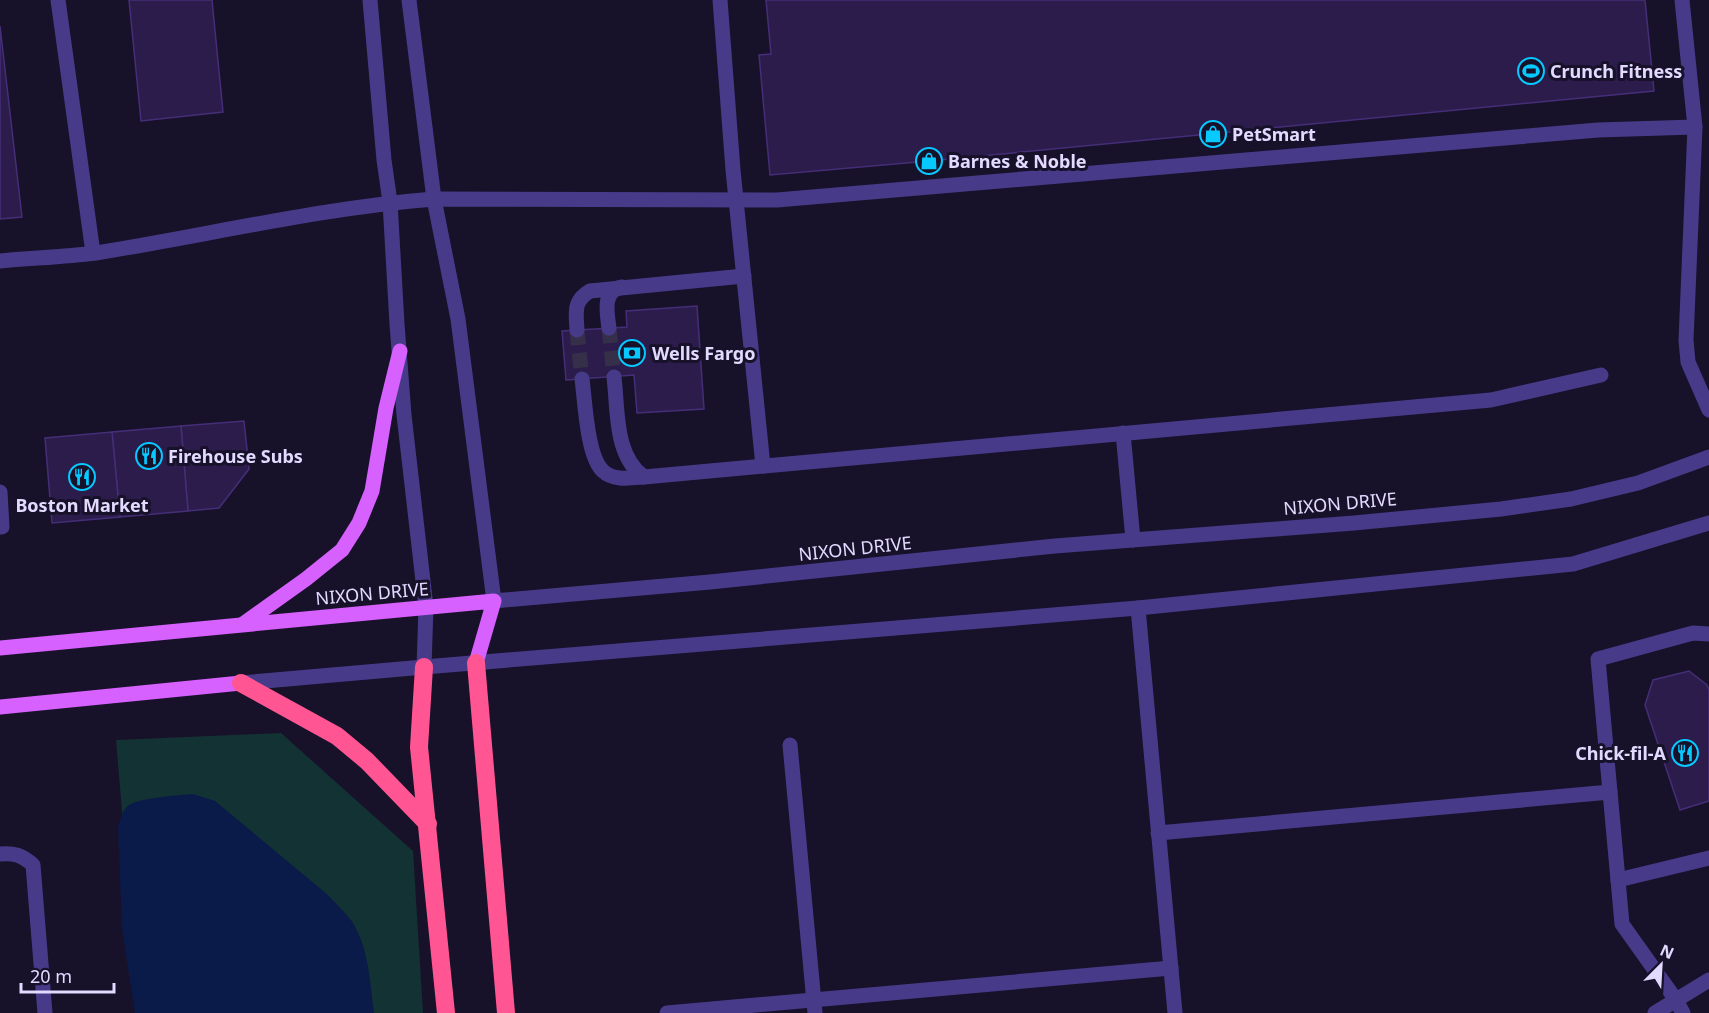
<svg xmlns="http://www.w3.org/2000/svg" width="1709" height="1013" font-family="'Noto Sans',sans-serif">
	<style>
		.green { fill: #133234 }
		.water { fill: #0a1a49 }
		.building { fill: #2b1c4b; stroke: #452e78; stroke-width: 1.5 }
		.lines { fill: none; stroke-linecap: round; stroke-linejoin: round }
		.minor-tunnel { stroke: #362f4a; stroke-width: 15; stroke-dasharray: 15 8; stroke-linecap: butt }
		.minor { stroke: #473b89; stroke-width: 15 }
		.major { stroke: #d661ff; stroke-width: 15 }
		.highway { stroke: #ff5593; stroke-width: 18 }
		.labels { text-anchor: middle; dominant-baseline: central; stroke-width: 6; stroke-linejoin: round; paint-order: stroke }
		.poi-label { font-size: 18px; font-weight: bold; fill: #e2daff; stroke: #18112a; text-anchor: start }
		.street-label { font-size: 18px; fill: #e2daff; stroke: #18112a }
	</style>
	<rect width="100%" height="100%" fill="#18112a"/>
	<polygon class="green" points="281,733 413,851 423,1013 139,1013 116,740"/>
	<path class="water" d="M 193,794 L 215,801 L 328,895 C 336,904 346,913 353,923 C 369,950 370,983 374,1013 L 135,1013 L 122,929 L 118,827 C 121,819 122,810 129,805 C 140,798 179,795 193,794 Z"/>
	<g class="building">
		<polygon points="129,0 212,0 223,112 141,121"/>
		<polygon points="766,0 1645,0 1654,91 929,161 770,175 759,55 771,54"/>
		<polygon points="0,26 22,217 0,219"/>
		<polygon points="697,306 704,409 637,413 634,375 566,380 562,331 627,327 626,311"/>
		<polygon points="244,421 249,469 219,508 188,511 181,426"/>
		<polygon points="181,426 188,511 120,517 112,432"/>
		<polygon points="112,432 120,517 52,523 45,438"/>
		<polygon points="1689,671 1707,685 1709,690 1709,801 1680,810 1645,705 1653,680"/>
	</g>
	<g class="lines">
		<g class="minor-tunnel">
			<polyline points="609,328 614,377"/>
			<polyline points="577,330 582,379"/>
		</g>
		<g class="minor">
			<polyline points="58,0 93,253"/>
			<polyline points="370,0 384,160 390,202 397,324 404,415 426,607 424,667"/>
			<polyline points="409,0 434,199 458,319 494,601 710,582 1055,546 1354,523 1501,509 1571,499 1638,483 1709,457"/>
			<polyline points="720,0 733,170 763,466"/>
			<polyline points="1682,0 1695,127 1686,340 1688,362 1709,410"/>
			<path d="M 0,261 C 32,258 64,257 96,253 C 208,235 320,208 434,199 L 777,200 L 1598,130 L 1695,127"/>
			<path d="M 609,328 C 607,313 602,290 622,287"/>
			<path d="M 577,330 C 576,312 573,301 590,291 L 744,276"/>
			<path d="M 614,377 C 618,409 614,456 644,477 L 1491,400 L 1601,375"/>
			<path d="M 582,379 C 585,401 587,457 603,471 C 613,481 631,478 644,477"/>
			<polyline points="1123,433 1133,540"/>
			<polyline points="0,492 2,527 0,527"/>
			<polyline points="1138,608 1175,1013"/>
			<polyline points="241,683 424,667 1138,608 1573,564 1709,523"/>
			<polyline points="790,745 815,1013"/>
			<polyline points="1610,792 1598,659 1693,633 1709,634"/>
			<polyline points="1158,833 1610,792 1622,924 1676,1000 1683,1013"/>
			<path d="M 0,854 C 15,853 22,855 33,865 L 45,1013"/>
			<polyline points="1618,880 1709,858"/>
			<polyline points="667,1013 1171,968"/>
			<polyline points="1655,1013 1709,980"/>
		</g>
		<g class="major">
			<polyline points="243,624 306,579 342,550 359,523 372,491 386,408 400,351"/>
			<polyline points="0,648 494,601 476,663"/>
			<polyline points="0,707 241,683"/>
		</g>
		<g class="highway">
			<polyline points="476,663 506,1013"/>
			<polyline points="424,667 419,747 446,1013"/>
			<polyline points="241,683 337,736 367,761 428,824"/>
		</g>
	</g>
	<defs>
		<symbol id="stadium-ring" viewBox="-11 -11 22 22"><circle r="9.5" fill="#18112a" stroke="#06c9ff" stroke-width="1.5"/><path d="M0-5a6.5 5 0 1 0 0 10a6.5 5 0 1 0 0-10ZM-3.5-1.8h7v3.6h-7Z" fill="#06c9ff"/></symbol>
		<symbol id="shop-ring" viewBox="-11 -11 22 22"><circle r="9.5" fill="#18112a" stroke="#06c9ff" stroke-width="1.5"/><path d="M-5-2.5h2.3a2.7 3.5 0 0 1 5.4 0H5L5.5 6h-11ZM-1.5-2.5h3a1.5 2.3 0 0 0-3 0Z" fill="#06c9ff"/></symbol>
		<symbol id="bank-ring" viewBox="-11 -11 22 22"><circle r="9.5" fill="#18112a" stroke="#06c9ff" stroke-width="1.5"/><path d="M-6-4H6V4H-6ZM0-2.3a2.3 2.3 0 1 0 0 4.6a2.3 2.3 0 1 0 0-4.6Z" fill="#06c9ff"/></symbol>
		<symbol id="restaurant-ring" viewBox="-11 -11 22 22"><circle r="9.5" fill="#18112a" stroke="#06c9ff" stroke-width="1.5"/><path d="M-5-6h1v4h1v-4h1v4h1v-4h1v5L-1.5 .5V6h-2V.5L-5-1ZM5-6V6H3V1.5H1.5Q1.5-4 5-6Z" fill="#06c9ff"/></symbol>
	</defs>
	<g fill-rule="evenodd">
		<use href="#stadium-ring" x="1516" y="56" width="30" height="30"/>
		<use href="#shop-ring" x="1198" y="119" width="30" height="30"/>
		<use href="#shop-ring" x="914" y="146" width="30" height="30"/>
		<use href="#bank-ring" x="617" y="338" width="30" height="30"/>
		<use href="#restaurant-ring" x="134" y="441" width="30" height="30"/>
		<use href="#restaurant-ring" x="67" y="462" width="30" height="30"/>
		<use href="#restaurant-ring" x="1670" y="738" width="30" height="30"/>
	</g>
	<g class="labels">
		<g class="poi-label">
			<text x="1550" y="71">Crunch Fitness</text>
			<text x="1232" y="134">PetSmart</text>
			<text x="948" y="161">Barnes &amp; Noble</text>
			<text x="652" y="353">Wells Fargo</text>
			<text x="168" y="456">Firehouse Subs</text>
			<text x="82" y="505" text-anchor="middle">Boston Market</text>
			<text x="1666" y="753" text-anchor="end">Chick-fil-A</text>
		</g>
		<g class="street-label">
			<text transform="translate(1340 503) rotate(-5)">NIXON DRIVE</text>
			<text transform="translate(855 548) rotate(-6)">NIXON DRIVE</text>
			<text transform="translate(372 593) rotate(-5)">NIXON DRIVE</text>
		</g>
	</g>
	<g transform="translate(1661 965) rotate(24)" stroke="#18112a" stroke-width="4.5" paint-order="stroke">
	<path d="M0-4.5L10 22L0 15L-10 22Z" fill="#e2daff"/>
	<text y="-9" font-size="16" font-weight="bold" text-anchor="middle" fill="#e2daff">N</text>
	</g>
	<path d="M21 983v9h93v-9" fill="none" stroke="#e2daff" stroke-width="3"/>
	<text x="30" y="983" font-size="18" fill="#e2daff" stroke="#18112a" stroke-width="4.5" paint-order="stroke">20 m</text>
</svg>
